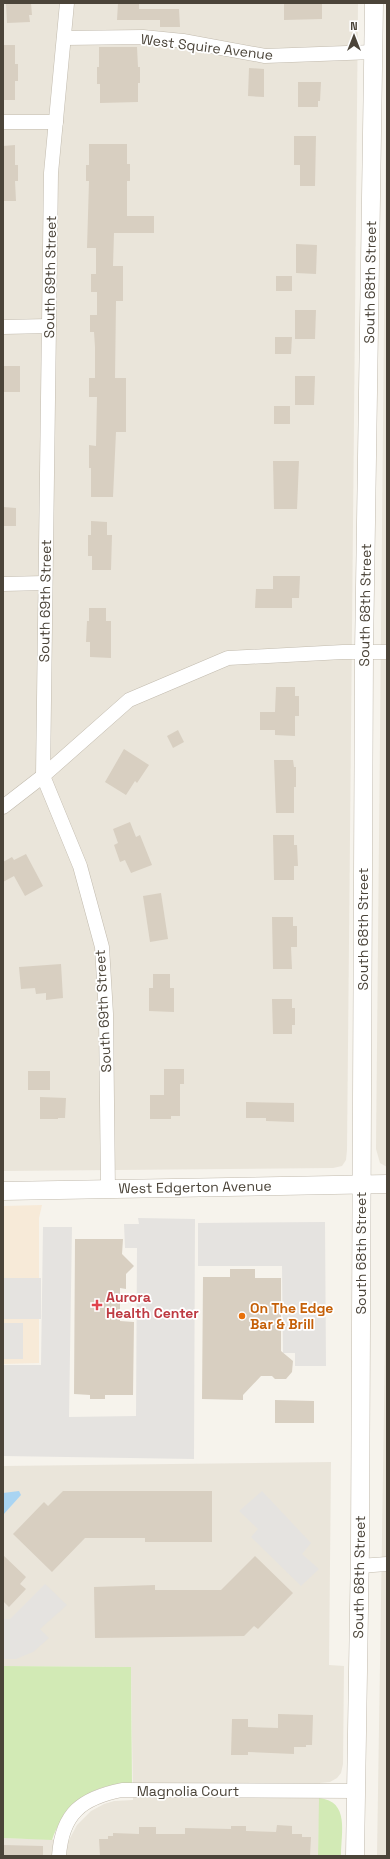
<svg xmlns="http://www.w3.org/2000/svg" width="390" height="1859" font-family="'Space Grotesk',sans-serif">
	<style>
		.residential { fill: #eae5da }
		.commercial { fill: #f7ead8 }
		.green { fill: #d2eab5 }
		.parking { fill: #e5e3e0 }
		.water { fill: #a9d4f2 }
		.building { fill: #d8cfc1 }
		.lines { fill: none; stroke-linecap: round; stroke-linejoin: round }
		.minor-casing { stroke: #c2bbae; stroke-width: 15 }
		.tertiary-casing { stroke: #c2bbae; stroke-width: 19 }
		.minor { stroke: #fff; stroke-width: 14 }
		.tertiary { stroke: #fff; stroke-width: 18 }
		.health-dot { fill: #e0444e; stroke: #fff; stroke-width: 1.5 }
		.food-dot { fill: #e8710a; stroke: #fff; stroke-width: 1.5 }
		.labels { text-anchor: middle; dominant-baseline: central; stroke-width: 3.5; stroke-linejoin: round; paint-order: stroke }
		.street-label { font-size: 14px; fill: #4b4439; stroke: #fff }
		.health-label { font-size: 14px; font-weight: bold; fill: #be3a42; stroke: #fff; text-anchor: start }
		.food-label { font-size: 14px; font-weight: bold; fill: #c56008; stroke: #fff; text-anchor: start }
	</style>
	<rect width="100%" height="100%" fill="#f6f3ec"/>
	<g class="residential">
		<polygon points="3,3 358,3 347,1150 346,1160 342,1166 333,1168 3,1171"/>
		<polygon points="387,12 387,1167 380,1163 376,1149"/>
		<polygon points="387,1215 387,1856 377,1856"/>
		<polygon points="331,1462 329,1665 344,1666 343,1764 341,1773 337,1778 330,1782 320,1783 318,1856 3,1856 3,1838 69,1840 77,1825 91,1811 104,1804 114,1801 133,1800 131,1667 3,1666 3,1466"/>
	</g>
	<polygon class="commercial" points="42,1205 39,1218 39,1363 3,1364 3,1206"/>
	<g class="green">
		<path d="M 3,1666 L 131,1667 L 132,1784 C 123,1785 113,1785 104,1787 C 80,1794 60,1816 52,1840 L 3,1838 Z"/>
		<path d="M 319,1798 C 350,1801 341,1833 341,1856 L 318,1856 Z"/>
	</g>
	<g class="parking">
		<polygon points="138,1218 195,1219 194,1459 3,1456 3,1365 41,1365 43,1227 72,1227 69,1417 136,1416 137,1248 125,1248 124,1224 139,1224"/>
		<polygon points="325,1222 326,1366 295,1366 295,1353 283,1353 282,1266 198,1266 198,1223"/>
		<rect x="3" y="1278" width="38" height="41"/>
		<rect x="3" y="1323" width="20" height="36"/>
		<polygon points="262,1491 311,1543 302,1554 319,1569 301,1586 251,1537 258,1529 239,1511"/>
		<polygon points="45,1584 67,1605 40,1629 49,1638 33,1652 16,1659 3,1659 3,1619 10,1619"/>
	</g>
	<polygon class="water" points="19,1491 21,1495 3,1515 3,1493"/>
	<g class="building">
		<polygon points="6,3 31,3 32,15 29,15 30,22 7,23"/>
		<polygon points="118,3 139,3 139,9 179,9 180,27 160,27 160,20 117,20"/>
		<polygon points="284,3 322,3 322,19 284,20"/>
		<polygon points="3,45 15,45 15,64 18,64 18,81 15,81 15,100 3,100"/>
		<polygon points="99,47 137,47 138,67 140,67 140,83 138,83 138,102 100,103 100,84 97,84 97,67 99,67"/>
		<polygon points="249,68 264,69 264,97 248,96"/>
		<polygon points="298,82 321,82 320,101 318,101 318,107 298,107"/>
		<polygon points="294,136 316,136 315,186 300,186 300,165 294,165"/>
		<polygon points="89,144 127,144 127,164 130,164 130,181 127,181 127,216 154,216 154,233 114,233 113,266 123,266 123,301 116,301 115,378 126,378 126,432 116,432 113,497 91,497 91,468 89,468 89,445 96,446 97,397 89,397 89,378 95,378 95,347 94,332 90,332 90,315 97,315 97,292 91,292 91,274 96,274 96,248 87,248 89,181 86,181 86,165 89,165"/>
		<polygon points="15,145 15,165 18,165 18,181 15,181 16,201 3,201 3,146"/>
		<polygon points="296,244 317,245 316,274 296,273"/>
		<rect x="276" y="276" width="16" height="15"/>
		<polygon points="295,310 316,310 315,339 295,339"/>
		<polygon points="275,337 292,337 291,354 275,354"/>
		<rect x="3" y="366" width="17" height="26"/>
		<polygon points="295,376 315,376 314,405 295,405"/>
		<rect x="274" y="406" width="16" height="18"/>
		<polygon points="273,461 299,461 297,509 274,509"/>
		<polygon points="3,507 16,508 16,526 3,526"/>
		<polygon points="91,521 107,522 107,535 112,535 111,570 92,570 92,556 88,556 88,535 91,535"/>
		<polygon points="273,576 300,576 299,598 292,598 292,608 255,608 256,589 273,589"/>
		<polygon points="89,608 106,608 106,621 111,621 111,658 90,657 90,642 86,642 87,621 89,621"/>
		<polygon points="276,687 295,687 295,696 299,696 299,716 295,716 295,736 275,735 275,730 260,730 260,712 275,712"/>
		<polygon points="178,730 184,742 173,748 167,736"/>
		<polygon points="124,749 149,765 137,783 135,781 126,795 105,782"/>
		<polygon points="274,760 293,760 294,767 296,767 296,787 294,787 294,813 276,813"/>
		<polygon points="130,822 136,837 140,835 152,865 131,873 125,860 120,862 114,845 118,843 113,829"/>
		<polygon points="273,835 294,835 294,845 297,845 298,866 294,866 294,880 274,880"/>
		<polygon points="26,854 43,886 25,896 14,876 3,882 3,862 12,857 14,860"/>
		<polygon points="161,893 168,939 150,942 143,896"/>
		<polygon points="272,917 293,917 293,926 297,926 297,947 291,947 292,969 273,969"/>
		<polygon points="61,964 63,998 46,1000 46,993 36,994 35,988 21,989 19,967"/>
		<polygon points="153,974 170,974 170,988 174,988 174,1012 149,1011 149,988 153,988"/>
		<polygon points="272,999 292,999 292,1008 295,1008 295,1025 292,1025 292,1034 273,1034"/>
		<polygon points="164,1069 184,1069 184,1084 180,1084 180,1116 171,1116 171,1119 150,1119 150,1095 164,1095"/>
		<rect x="28" y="1071" width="22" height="19"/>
		<polygon points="40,1097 66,1098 65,1118 58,1118 58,1119 40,1119"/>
		<polygon points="246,1102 294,1103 294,1122 266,1121 266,1118 246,1118"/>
		<polygon points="75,1239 123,1239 122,1254 134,1266 126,1274 126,1289 120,1288 120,1321 134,1322 133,1395 105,1395 105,1399 90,1399 90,1395 74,1394"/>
		<polygon points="230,1269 255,1269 255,1278 281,1278 281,1351 293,1361 292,1372 286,1379 275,1379 272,1376 261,1376 243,1395 243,1400 202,1399 203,1277 230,1277"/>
		<polygon points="275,1400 314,1401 314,1423 275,1423"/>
		<polygon points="63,1491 212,1491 212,1542 145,1542 145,1538 85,1538 52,1572 13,1534 44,1502 48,1506"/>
		<polygon points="3,1555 26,1577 20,1584 26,1589 9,1607 3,1601"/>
		<polygon points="255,1556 293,1593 258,1629 254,1626 244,1636 95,1638 94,1587 155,1585 155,1590 221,1590"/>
		<polygon points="278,1714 313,1715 312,1745 306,1745 306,1747 294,1747 294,1754 248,1752 248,1755 231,1755 232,1719 248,1719 248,1727 278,1728"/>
		<polygon points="277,1825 292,1826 292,1834 302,1834 302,1837 311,1837 310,1856 100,1856 99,1839 108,1839 108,1836 113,1836 113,1833 139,1834 139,1827 156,1827 156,1834 185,1834 185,1828 231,1829 231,1826 246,1826 246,1831 276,1832"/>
		<polygon points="3,1845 43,1846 43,1856 3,1856"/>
	</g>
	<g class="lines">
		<defs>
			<g id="minor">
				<polyline points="67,3 51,173 43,776 80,866 102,947 106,1014 108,1189"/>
				<polyline points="64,38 143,37 183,41 265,56 374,52"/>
				<polyline points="3,122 56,122"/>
				<polyline points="3,327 49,326"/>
				<polyline points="3,584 45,583"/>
				<polyline points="3,807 43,776 129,700 228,658 343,652 387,652"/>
				<polyline points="359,1566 387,1564"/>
				<path d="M 59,1856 C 62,1813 82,1798 122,1790 L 356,1791"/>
			</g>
			<g id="tertiary">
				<polyline points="3,1191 387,1184"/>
				<polyline points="355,1856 360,1548 364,652 374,3"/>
			</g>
		</defs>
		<use href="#minor" class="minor-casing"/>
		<use href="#tertiary" class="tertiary-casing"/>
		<use href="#minor" class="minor"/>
		<use href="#tertiary" class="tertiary"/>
	</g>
	<path class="health-dot" d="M95 1299h4v4h4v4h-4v4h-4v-4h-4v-4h4z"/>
	<circle class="food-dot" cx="242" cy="1316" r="4"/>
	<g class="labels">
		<g class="street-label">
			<text transform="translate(207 47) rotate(7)">West Squire Avenue</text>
			<text transform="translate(50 277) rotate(-89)">South 69th Street</text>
			<text transform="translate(370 282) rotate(-89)">South 68th Street</text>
			<text transform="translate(45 601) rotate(-89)">South 69th Street</text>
			<text transform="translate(365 605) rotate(-89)">South 68th Street</text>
			<text transform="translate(363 929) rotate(-90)">South 68th Street</text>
			<text transform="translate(103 1011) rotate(-93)">South 69th Street</text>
			<text transform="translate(195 1187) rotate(-1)">West Edgerton Avenue</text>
			<text transform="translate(361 1253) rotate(-90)">South 68th Street</text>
			<text transform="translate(359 1577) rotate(-89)">South 68th Street</text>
			<text x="188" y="1791">Magnolia Court</text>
		</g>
		<g class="health-label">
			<text x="106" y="1297">Aurora<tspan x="106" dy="16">Health Center</tspan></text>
		</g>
		<g class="food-label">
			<text x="250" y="1308">On The Edge<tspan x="250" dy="16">Bar &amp; Brill</tspan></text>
		</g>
	</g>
	<rect width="390" height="1859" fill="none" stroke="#4b4439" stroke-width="8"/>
	<g transform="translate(354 36)" stroke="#ffffff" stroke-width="3" paint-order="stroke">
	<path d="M0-3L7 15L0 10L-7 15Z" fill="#4b4439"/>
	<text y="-6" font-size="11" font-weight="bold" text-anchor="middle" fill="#4b4439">N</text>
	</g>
</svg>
